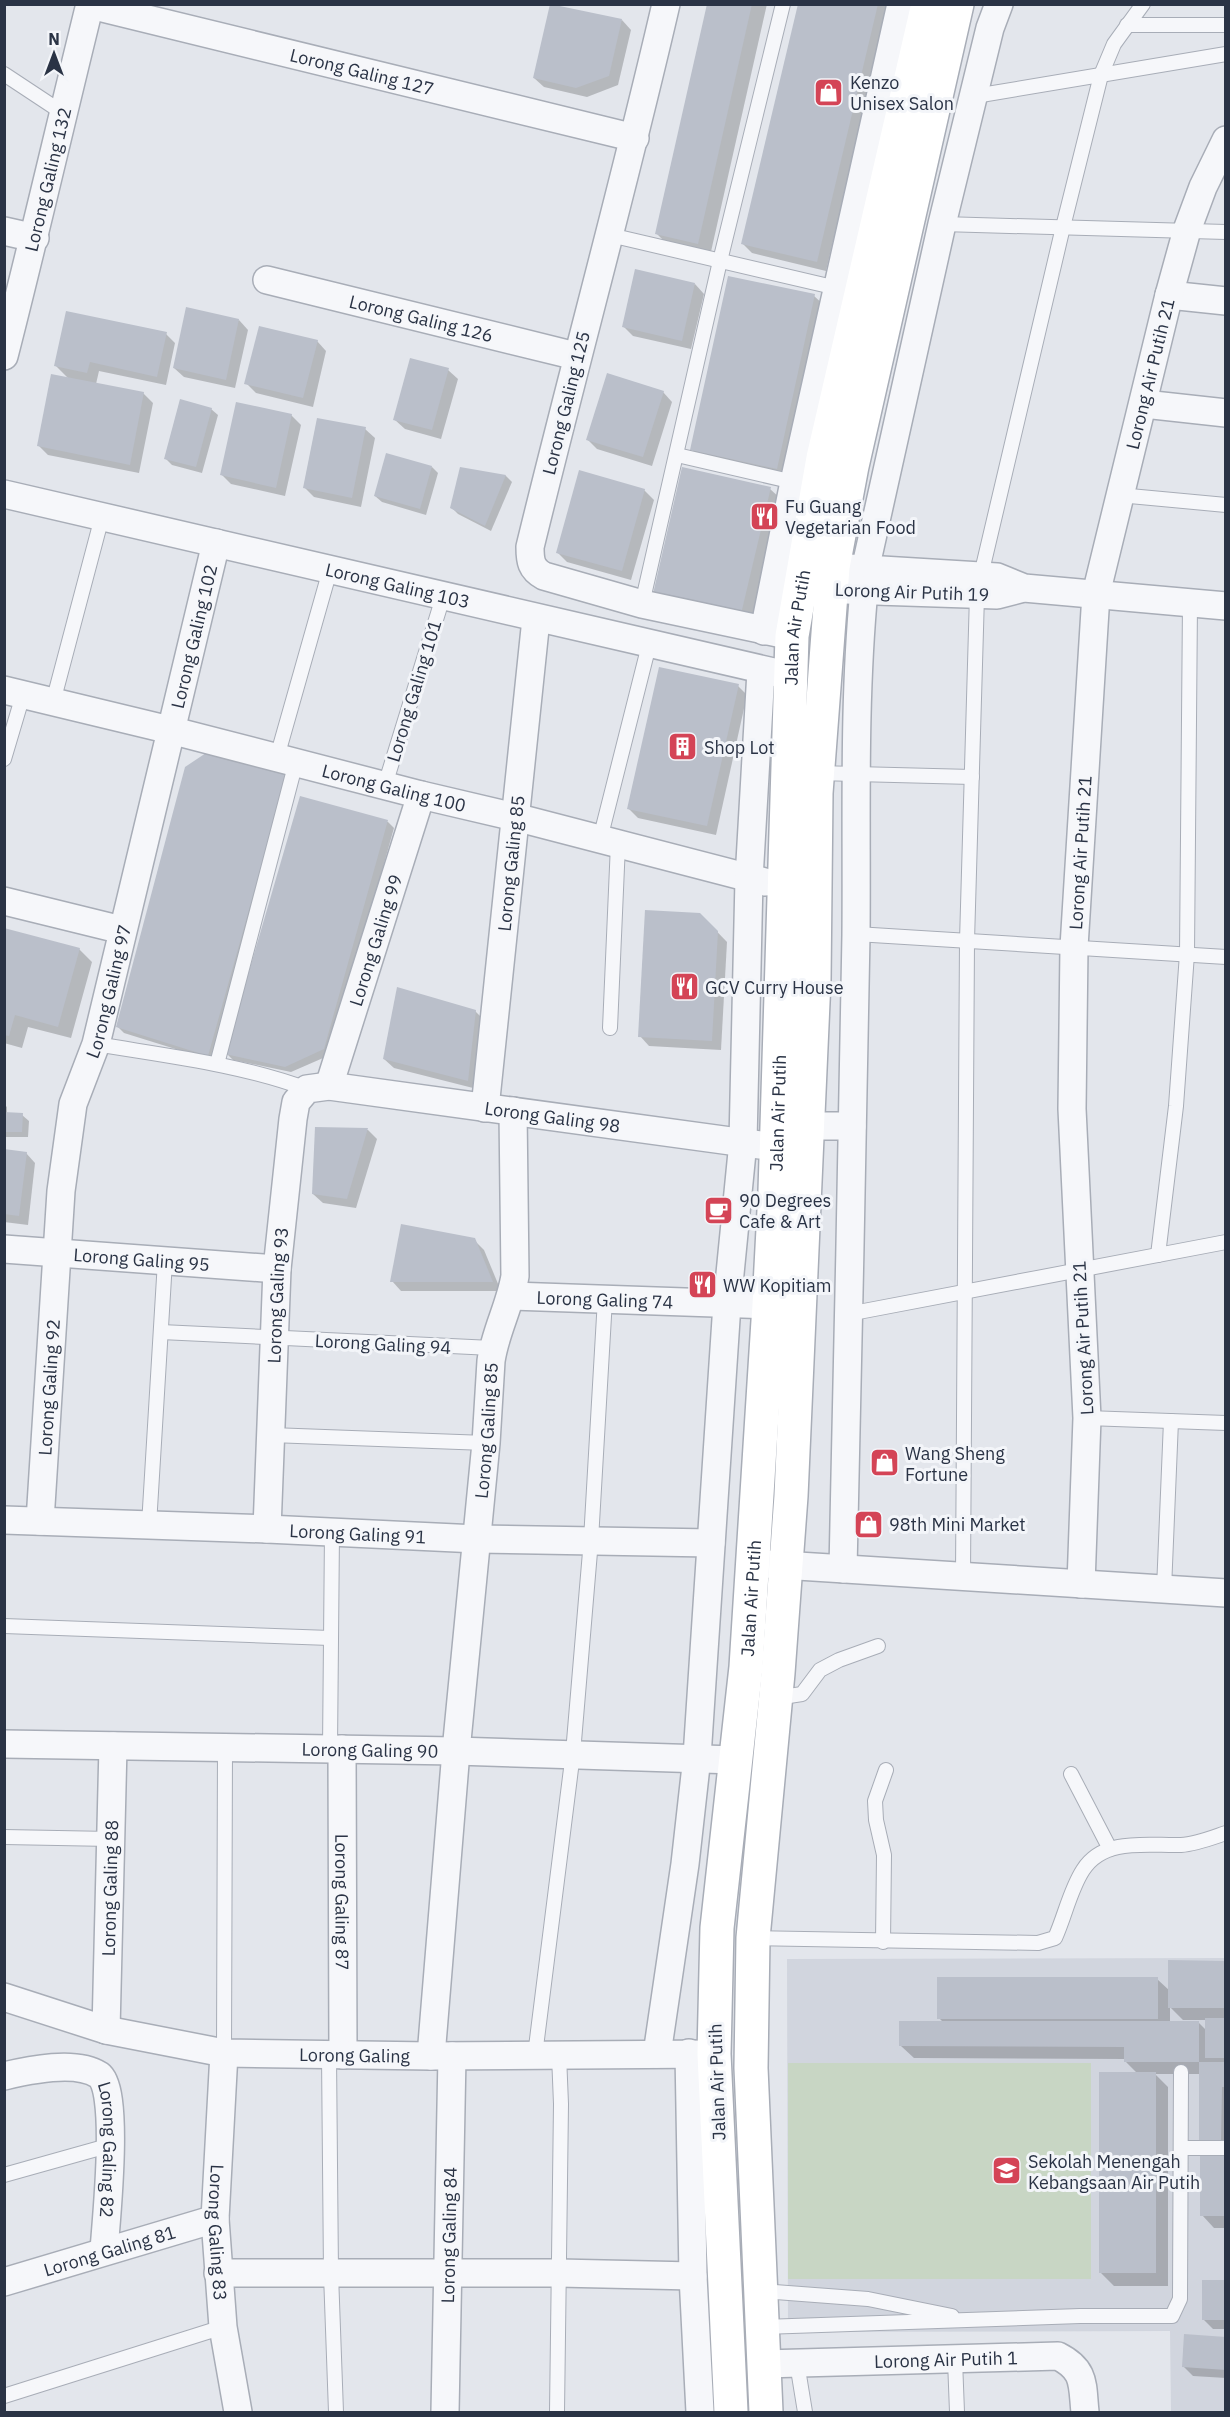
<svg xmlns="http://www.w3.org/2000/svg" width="1230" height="2417" font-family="'IBM Plex Sans',sans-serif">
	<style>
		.built { fill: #d1d5de }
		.green { fill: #c8d6c4 }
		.shadow { fill: #0003; fill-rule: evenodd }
		.building { fill: #babfca }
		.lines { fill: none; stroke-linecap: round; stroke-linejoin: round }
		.lane-casing { stroke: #a8adb7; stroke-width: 16 }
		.street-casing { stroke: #a8adb7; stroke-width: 30 }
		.secondary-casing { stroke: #a8adb7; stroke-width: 36 }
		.lane { stroke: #f6f7fa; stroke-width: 14 }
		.street { stroke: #f6f7fa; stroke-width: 27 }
		.secondary { stroke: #fff; stroke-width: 33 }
		.labels { text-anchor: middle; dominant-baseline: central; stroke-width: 6; stroke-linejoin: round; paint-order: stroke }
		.street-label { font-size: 18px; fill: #2a3345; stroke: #f3f5f9 }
		.poi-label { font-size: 18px; fill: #2a3345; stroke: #f3f5f9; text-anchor: start }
	</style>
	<rect width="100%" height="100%" fill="#e3e6ec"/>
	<polygon class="built" points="1225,1958 1225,2412 1171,2412 1170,2331 788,2332 787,1959"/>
	<rect class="green" x="788" y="2063" width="303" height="216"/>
	<g class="shadow">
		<polygon points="709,4 767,4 710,256 670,247 657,234"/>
		<polygon points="799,4 889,4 826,271 752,253 743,244"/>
		<polygon points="622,20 631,30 618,85 587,97 544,87 534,78"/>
		<polygon points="695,284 704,294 691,349 633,336 623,326"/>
		<polygon points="814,296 824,305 786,477 701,459 692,449"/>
		<polygon points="239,320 248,330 235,388 184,377 174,368"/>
		<polygon points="166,334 175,343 166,385 99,371 96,384 143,393 153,403 139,473 48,455 39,446 69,379 56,366"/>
		<polygon points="317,341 326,351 313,407 256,393 246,383"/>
		<polygon points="448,370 458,379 441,439 405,429 395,420"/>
		<polygon points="663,392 672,402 652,466 597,449 587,439"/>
		<polygon points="211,409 218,415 202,473 172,465 166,459"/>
		<polygon points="291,415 301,425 285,496 231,484 222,475"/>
		<polygon points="365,429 375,438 361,507 314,497 305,488"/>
		<polygon points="432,467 438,473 426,515 382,502 375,496"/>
		<polygon points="461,469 506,476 512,482 491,531 458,514 452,508"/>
		<polygon points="770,489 780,498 751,623 664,603"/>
		<polygon points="644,490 654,500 631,580 567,562 558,553"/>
		<polygon points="738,686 747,695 716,835 638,818 629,809"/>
		<polygon points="286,776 214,1061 124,1033 118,1027"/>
		<polygon points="301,798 388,822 394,828 330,1055 291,1072 233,1060 227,1054"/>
		<polygon points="700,914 727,942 721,1050 649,1046 640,1036"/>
		<polygon points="4,929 79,949 92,962 71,1038 28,1027 22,1048 4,1043"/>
		<polygon points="475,1011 485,1021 477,1089 394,1068 384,1059"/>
		<polygon points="4,1104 7,1107 7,1114 22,1115 29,1121 28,1137 4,1137"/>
		<polygon points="317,1129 368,1130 377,1139 356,1208 323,1203 313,1194"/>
		<polygon points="4,1151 26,1153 35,1163 28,1225 4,1222"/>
		<polygon points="474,1240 484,1250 501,1291 401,1291 392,1281"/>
		<path d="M 1226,1962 L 1226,2151 L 1210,2151 L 1201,2074 L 1155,2074 L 1168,2087 L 1168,2286 L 1114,2286 L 1101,2273 L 1138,2074 L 1126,2062 L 1126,2059 L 914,2058 L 901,2046 L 944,2023 L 939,2018 L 1157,1979 L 1170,1991 ZM 1170,2007 L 1183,2020 L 1207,2020 L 1207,2031 L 1199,2023 L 1170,2023 Z"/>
		<polygon points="1226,2156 1226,2228 1214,2228 1202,2215"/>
		<polygon points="1226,2282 1226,2329 1213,2329 1203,2319"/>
		<polygon points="1226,2338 1226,2378 1193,2376 1184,2367"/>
	</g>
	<g class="building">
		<polygon points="550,4 622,19 609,76 576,88 533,78"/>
		<polygon points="707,4 752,4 698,244 655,234"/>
		<polygon points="798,4 878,4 817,262 741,244"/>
		<polygon points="635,269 695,283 682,341 622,327"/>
		<polygon points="728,276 815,294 777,469 690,450"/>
		<polygon points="186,307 239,319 226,380 173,368"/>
		<polygon points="66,311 167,332 157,377 90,362 87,373 54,366"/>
		<polygon points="259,326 318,340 303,398 244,384"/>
		<polygon points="410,358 449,368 432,430 393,420"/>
		<polygon points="607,373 664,391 643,457 586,440"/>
		<polygon points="51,374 144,392 130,465 37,446"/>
		<polygon points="180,399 212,408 196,467 164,459"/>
		<polygon points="236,402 292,414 276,488 220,475"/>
		<polygon points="317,418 366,427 352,498 303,488"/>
		<polygon points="386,453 432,466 420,509 374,496"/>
		<polygon points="460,467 506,475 485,526 450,508"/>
		<polygon points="682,467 771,487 741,614 653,594"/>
		<polygon points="579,470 645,489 622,571 556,553"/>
		<polygon points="659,667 739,684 707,826 627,809"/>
		<polygon points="206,753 287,774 208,1056 116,1027 185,767"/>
		<polygon points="300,796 388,820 324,1049 285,1067 225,1054"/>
		<polygon points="645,910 700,913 718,931 712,1041 638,1037"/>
		<polygon points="4,928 80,948 58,1027 15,1015 9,1036 4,1035"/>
		<polygon points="397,987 476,1010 468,1081 383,1059"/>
		<polygon points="4,1112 23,1113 22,1132 4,1132"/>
		<polygon points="315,1127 368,1128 347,1199 312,1194"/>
		<polygon points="4,1149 27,1152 19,1216 4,1214"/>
		<polygon points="401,1224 475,1238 493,1282 390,1282"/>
		<polygon points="1168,1960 1226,1961 1226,2008 1168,2008"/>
		<rect x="937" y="1977" width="221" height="42"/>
		<rect x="1205" y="2018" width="21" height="40"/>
		<polygon points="899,2021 1199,2021 1199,2062 1124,2062 1124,2047 899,2046"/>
		<polygon points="1199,2062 1226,2062 1226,2087 1222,2087 1221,2142 1199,2142"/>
		<rect x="1099" y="2072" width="57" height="201"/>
		<rect x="1200" y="2154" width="26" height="62"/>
		<rect x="1202" y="2280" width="24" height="40"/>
		<polygon points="1184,2334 1226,2337 1226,2370 1182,2367"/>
	</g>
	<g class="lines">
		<defs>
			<g id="lane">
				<polyline points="1127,25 1226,25"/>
				<polyline points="4,74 63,113"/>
				<polyline points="975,96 1226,54"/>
				<polyline points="942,224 1226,232"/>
				<polyline points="610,235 837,288"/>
				<polyline points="677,455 798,483"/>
				<polyline points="1119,495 1226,505"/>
				<polyline points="981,575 1063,227 1101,75 1114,44 1143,4"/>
				<polyline points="642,604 720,261 783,4"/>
				<polyline points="53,702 102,517"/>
				<polyline points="277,757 330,570"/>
				<polyline points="4,759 23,695"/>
				<polyline points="817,773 972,777"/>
				<polyline points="385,785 443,597"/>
				<polyline points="600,839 649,645"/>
				<polyline points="856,934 1226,957"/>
				<polyline points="610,1028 618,844"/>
				<path d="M 96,1044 C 167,1056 239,1064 307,1089"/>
				<polyline points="217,1064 296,762"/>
				<polyline points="1158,1255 1176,1106 1187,954 1190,603"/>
				<polyline points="848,1314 1226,1242"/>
				<polyline points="161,1332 492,1348"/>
				<polyline points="1087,1418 1226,1423"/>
				<polyline points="271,1435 486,1443"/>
				<polyline points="149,1525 165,1261"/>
				<polyline points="963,1577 967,941 977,595"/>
				<polyline points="1164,1589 1171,1421"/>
				<polyline points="4,1626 330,1638"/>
				<polyline points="776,1698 802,1694 820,1670 839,1660 878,1646"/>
				<polyline points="330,1748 332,1532"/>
				<polyline points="1071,1774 1110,1849"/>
				<polyline points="4,1837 111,1839"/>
				<path d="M 753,1938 L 1038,1943 L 1055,1938 C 1065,1916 1070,1890 1083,1870 C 1104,1837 1148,1846 1181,1845 C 1196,1844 1211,1838 1226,1833"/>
				<polyline points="883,1942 884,1855 876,1820 875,1801 886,1770"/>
				<polyline points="224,2053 225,1747"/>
				<polyline points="329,2055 331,2274 336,2412"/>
				<polyline points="535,2055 573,1753 591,1540 605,1299"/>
				<polyline points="1181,2148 1226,2148"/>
				<polyline points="4,2175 111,2145"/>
				<polyline points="761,2291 868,2299 952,2316"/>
				<polyline points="763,2327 1080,2316 1172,2316 1180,2299 1181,2072"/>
				<polyline points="955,2360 957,2412"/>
				<polyline points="797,2363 805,2412"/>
				<polyline points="4,2396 223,2327"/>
				<polyline points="557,2412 561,2104 559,2055"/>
			</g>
			<g id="street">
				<path d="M 666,4 C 624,186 574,366 530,547 C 530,561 531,569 544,576 L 642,604 L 792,636"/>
				<path id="s1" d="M 90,5 L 635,138"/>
				<polyline points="4,231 35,238"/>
				<path id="s2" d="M 267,280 L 576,356"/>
				<polyline points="1169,295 1226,301"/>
				<path id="s3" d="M 4,356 C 34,239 61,121 90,4"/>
				<polyline points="1144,404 1226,413"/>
				<path id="s4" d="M 4,494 L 778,673"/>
				<polyline points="849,568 997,577 1024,588 1226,606"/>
				<polyline points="865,570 942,224 990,28 999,4"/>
				<polyline points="846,590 997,595 1020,589"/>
				<polyline points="764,631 794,482 901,4"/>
				<path id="s5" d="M 4,690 L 170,730 L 421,795 L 515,817 L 765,882"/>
				<polyline points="4,901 122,930"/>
				<path id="s6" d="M 329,1086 L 421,795"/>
				<path id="s7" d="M 485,1108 L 536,619"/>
				<polyline points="808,1126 852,1126"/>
				<path id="s8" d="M 4,1249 L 277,1269"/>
				<path id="s9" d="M 512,1296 L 769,1305"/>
				<path id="s10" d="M 4,1520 L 267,1529 L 477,1539 L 711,1543"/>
				<path id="s11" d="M 40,1521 L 61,1191 L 73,1104 L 96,1044 L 216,543"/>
				<path id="s12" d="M 267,1529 L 277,1269 L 293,1119 L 296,1102 L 307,1089 L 329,1086 L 760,1145"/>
				<polyline points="766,1564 1226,1593"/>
				<path d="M 843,1569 C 847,1358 853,1146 856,935 C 857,820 853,705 864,590"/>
				<path id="s13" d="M 1081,1584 L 1087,1418 L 1072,1109 L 1074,947 L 1096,594 L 1169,295 L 1187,230 L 1203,187 L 1226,140"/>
				<path id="s14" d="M 4,1744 L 456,1751 L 735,1760"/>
				<path id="s15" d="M 342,1749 L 343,2055"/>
				<path id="s16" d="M 4,1997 L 106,2030 L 224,2053 L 431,2056 L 714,2054"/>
				<path id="s17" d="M 106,2030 L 113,1746"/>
				<path id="s18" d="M 224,2053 L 215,2219 L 223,2327 L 238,2412"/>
				<polyline points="689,2053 693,2276 700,2412"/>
				<polyline points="657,2054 685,1864 697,1757 727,1304 743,1142 749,879 761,671"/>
				<path id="s19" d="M 431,2056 L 456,1751 L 486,1443 L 491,1361 C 495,1332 510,1306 515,1276 L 513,1111"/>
				<path id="s20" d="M 4,2076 C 29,2070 76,2060 99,2075 C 120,2090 106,2222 104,2250"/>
				<polyline points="218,2273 559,2273 693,2276"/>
				<path id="s21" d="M 4,2282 L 215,2219"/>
				<path id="s22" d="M 764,2364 L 1058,2356 C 1086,2370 1082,2385 1085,2412"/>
				<path id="s23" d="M 445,2412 L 452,2056"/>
			</g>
			<g id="secondary">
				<path id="s24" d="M 731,2412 L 714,2054 L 717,1928 L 746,1667 L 769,1305 L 775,1191 L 792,636 L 823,458 L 928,4"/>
				<polyline points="766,2412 751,2068 753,1938 778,1673 791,1496 814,980 816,793 833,567 852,466 957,4"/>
			</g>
		</defs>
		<use href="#lane" class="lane-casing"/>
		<use href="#street" class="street-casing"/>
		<use href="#secondary" class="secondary-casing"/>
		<use href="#lane" class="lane"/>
		<use href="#street" class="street"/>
		<use href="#secondary" class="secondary"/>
	</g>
	<defs>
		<symbol id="shop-square" viewBox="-11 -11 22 22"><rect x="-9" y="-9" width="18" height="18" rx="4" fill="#d44456" stroke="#f3f5f9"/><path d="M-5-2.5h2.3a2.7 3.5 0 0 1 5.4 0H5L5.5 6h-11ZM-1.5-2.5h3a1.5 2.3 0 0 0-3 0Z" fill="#fff"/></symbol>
		<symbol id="restaurant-square" viewBox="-11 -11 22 22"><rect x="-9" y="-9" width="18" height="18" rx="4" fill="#d44456" stroke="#f3f5f9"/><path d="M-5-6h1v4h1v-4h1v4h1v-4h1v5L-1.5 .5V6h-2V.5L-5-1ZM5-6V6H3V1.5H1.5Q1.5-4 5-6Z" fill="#fff"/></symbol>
		<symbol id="building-square" viewBox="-11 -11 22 22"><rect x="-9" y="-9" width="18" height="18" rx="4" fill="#d44456" stroke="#f3f5f9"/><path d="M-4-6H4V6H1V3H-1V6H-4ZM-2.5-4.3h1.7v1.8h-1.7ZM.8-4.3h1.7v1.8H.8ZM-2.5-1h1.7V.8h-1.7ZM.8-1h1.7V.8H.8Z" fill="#fff"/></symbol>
		<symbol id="cafe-square" viewBox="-11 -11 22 22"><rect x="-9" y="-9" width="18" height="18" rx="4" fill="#d44456" stroke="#f3f5f9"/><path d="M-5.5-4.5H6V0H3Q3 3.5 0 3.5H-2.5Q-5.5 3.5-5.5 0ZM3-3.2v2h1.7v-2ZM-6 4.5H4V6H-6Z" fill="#fff"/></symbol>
		<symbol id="school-square" viewBox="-11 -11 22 22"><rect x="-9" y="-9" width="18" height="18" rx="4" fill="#d44456" stroke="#f3f5f9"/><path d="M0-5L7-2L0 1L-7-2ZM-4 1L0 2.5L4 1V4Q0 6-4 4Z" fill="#fff"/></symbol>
	</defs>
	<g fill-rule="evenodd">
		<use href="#shop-square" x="812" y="76" width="33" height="33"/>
		<use href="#restaurant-square" x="748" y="500" width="33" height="33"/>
		<use href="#building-square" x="666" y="730" width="33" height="33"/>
		<use href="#restaurant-square" x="668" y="970" width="33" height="33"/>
		<use href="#cafe-square" x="702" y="1194" width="33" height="33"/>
		<use href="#restaurant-square" x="686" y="1268" width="33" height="33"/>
		<use href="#shop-square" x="868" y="1446" width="33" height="33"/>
		<use href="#shop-square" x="852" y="1508" width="33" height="33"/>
		<use href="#school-square" x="990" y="2154" width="33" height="33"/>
	</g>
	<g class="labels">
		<g class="street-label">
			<text stroke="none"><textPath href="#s1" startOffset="280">Lorong Galing 127</textPath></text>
			<text stroke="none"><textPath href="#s3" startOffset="182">Lorong Galing 132</textPath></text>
			<text stroke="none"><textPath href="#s2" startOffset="159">Lorong Galing 126</textPath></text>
			<text stroke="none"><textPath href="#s13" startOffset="1218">Lorong Air Putih 21</textPath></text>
			<text transform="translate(566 403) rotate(-76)">Lorong Galing 125</text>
			<text stroke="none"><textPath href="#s4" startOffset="404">Lorong Galing 103</textPath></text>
			<text transform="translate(912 592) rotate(2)">Lorong Air Putih 19</text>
			<text stroke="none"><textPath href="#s24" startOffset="1788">Jalan Air Putih</textPath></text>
			<text stroke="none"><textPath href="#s11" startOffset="902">Lorong Galing 102</textPath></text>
			<text transform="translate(414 691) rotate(-73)">Lorong Galing 101</text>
			<text stroke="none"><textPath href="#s5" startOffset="402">Lorong Galing 100</textPath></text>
			<text stroke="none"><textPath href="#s13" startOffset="732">Lorong Air Putih 21</textPath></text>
			<text stroke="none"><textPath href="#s7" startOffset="246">Lorong Galing 85</textPath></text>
			<text stroke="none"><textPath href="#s6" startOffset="153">Lorong Galing 99</textPath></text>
			<text stroke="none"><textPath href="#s11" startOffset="537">Lorong Galing 97</textPath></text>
			<text stroke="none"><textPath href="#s24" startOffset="1302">Jalan Air Putih</textPath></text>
			<text stroke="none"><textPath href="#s12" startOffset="693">Lorong Galing 98</textPath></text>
			<text stroke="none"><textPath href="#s8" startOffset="138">Lorong Galing 95</textPath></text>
			<text stroke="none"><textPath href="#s12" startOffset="234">Lorong Galing 93</textPath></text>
			<text stroke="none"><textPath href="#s9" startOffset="93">Lorong Galing 74</textPath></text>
			<text transform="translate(1083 1338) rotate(-93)">Lorong Air Putih 21</text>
			<text transform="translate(383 1344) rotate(3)">Lorong Galing 94</text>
			<text stroke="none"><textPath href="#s11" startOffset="134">Lorong Galing 92</textPath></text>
			<text stroke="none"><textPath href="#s19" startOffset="628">Lorong Galing 85</textPath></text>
			<text stroke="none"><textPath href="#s10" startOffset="354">Lorong Galing 91</textPath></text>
			<text stroke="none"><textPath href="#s24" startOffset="816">Jalan Air Putih</textPath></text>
			<text stroke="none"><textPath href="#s14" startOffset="366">Lorong Galing 90</textPath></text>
			<text stroke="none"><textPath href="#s17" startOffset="142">Lorong Galing 88</textPath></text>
			<text stroke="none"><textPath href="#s15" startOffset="153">Lorong Galing 87</textPath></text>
			<text stroke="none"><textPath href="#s16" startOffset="358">Lorong Galing</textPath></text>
			<text transform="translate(717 2082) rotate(-92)">Jalan Air Putih</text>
			<text stroke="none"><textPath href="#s20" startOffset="174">Lorong Galing 82</textPath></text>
			<text stroke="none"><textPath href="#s18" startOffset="180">Lorong Galing 83</textPath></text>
			<text stroke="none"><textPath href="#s23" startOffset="177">Lorong Galing 84</textPath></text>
			<text stroke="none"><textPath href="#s21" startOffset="110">Lorong Galing 81</textPath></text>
			<text stroke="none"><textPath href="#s22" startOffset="182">Lorong Air Putih 1</textPath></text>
		</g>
		<g class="poi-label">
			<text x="850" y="82">Kenzo<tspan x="850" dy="21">Unisex Salon</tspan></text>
			<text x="785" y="506">Fu Guang<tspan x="785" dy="21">Vegetarian Food</tspan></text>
			<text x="704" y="747">Shop Lot</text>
			<text x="705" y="987">GCV Curry House</text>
			<text x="739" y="1200">90 Degrees<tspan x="739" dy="21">Cafe &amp; Art</tspan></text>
			<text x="723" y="1285">WW Kopitiam</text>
			<text x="905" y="1453">Wang Sheng<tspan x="905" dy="21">Fortune</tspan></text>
			<text x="889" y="1524">98th Mini Market</text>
			<text x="1028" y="2161">Sekolah Menengah<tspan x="1028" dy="21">Kebangsaan Air Putih</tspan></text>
		</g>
	</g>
	<rect width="1230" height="2417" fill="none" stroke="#2a3345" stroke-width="12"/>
	<g transform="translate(54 54)" stroke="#f3f5f9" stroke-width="4.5" paint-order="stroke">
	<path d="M0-4.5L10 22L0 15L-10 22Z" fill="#2a3345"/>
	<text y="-9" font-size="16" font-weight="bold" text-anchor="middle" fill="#2a3345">N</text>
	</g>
</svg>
